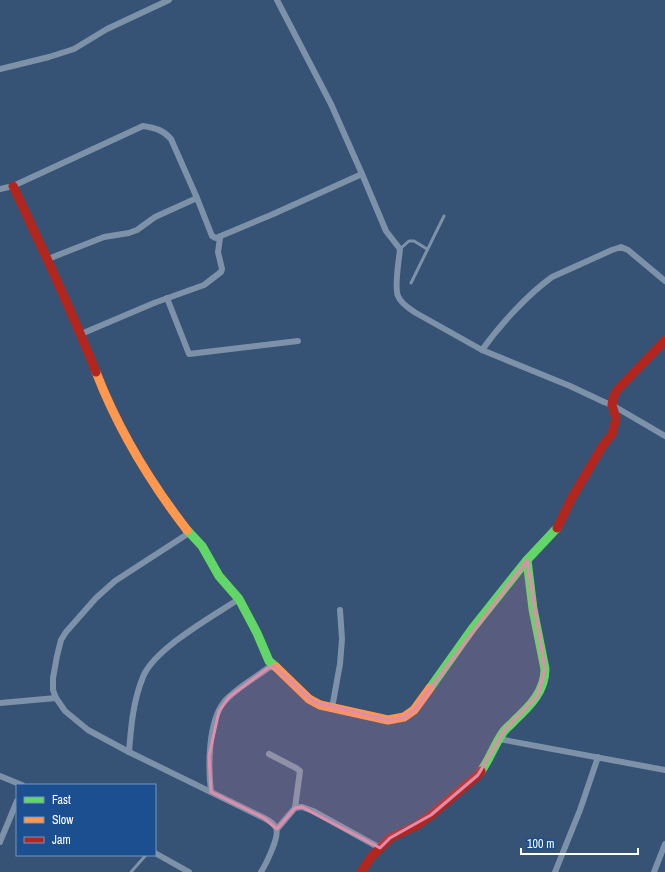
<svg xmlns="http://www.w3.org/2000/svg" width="665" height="872" font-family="'Archivo Narrow',sans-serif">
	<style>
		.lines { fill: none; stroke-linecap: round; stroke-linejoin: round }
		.lane { stroke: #7d92a8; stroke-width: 3 }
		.street { stroke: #7d92a8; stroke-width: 6 }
		.fast { stroke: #63d668; stroke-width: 9 }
		.slow { stroke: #ff974d; stroke-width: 9 }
		.jam { stroke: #b3261e; stroke-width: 9 }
		.marked { fill: #e08cad; fill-opacity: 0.2; stroke: #e08cad; stroke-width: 3; stroke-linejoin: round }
	</style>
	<rect width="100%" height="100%" fill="#365274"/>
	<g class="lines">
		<g class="lane">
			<polyline points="400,249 409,241 414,241 427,249"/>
			<polyline points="411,283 444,216"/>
			<polyline points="131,872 146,855"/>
		</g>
		<g class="street">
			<polyline points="0,69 49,57 74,49 107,29 169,0"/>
			<path d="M 362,174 L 386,231 L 400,249 C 399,260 394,287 398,296 C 401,304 410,309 416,313 L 482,350 L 570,386 L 604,402 L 612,405 L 665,436"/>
			<path d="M 0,189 L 13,186 L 143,126 C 156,128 163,130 171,139 L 197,198 L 212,236 L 216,238 L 271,215 L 362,174 L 331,104 L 277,0"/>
			<polyline points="48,259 104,237 129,233 137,230 155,217 197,198"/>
			<polyline points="167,298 189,354 298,341"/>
			<polyline points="81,334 154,303 204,285 221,272 222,269 218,252 220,238"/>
			<path d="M 482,350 C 499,326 527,295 552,277 L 612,250 L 621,247 L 628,250 L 665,281"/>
			<path d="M 189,533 L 115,581 L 96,598 L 66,632 L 61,640 L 57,656 L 53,678 L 53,690 L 56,698 L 65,711 L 88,730 L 129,752 L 264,818 C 268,820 274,823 276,828 C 280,836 266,864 261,872"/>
			<polyline points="0,703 56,698"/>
			<polyline points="332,708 340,664 342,639 340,610"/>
			<polyline points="499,739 665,770"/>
			<path d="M 129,752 C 131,727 133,701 143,677 C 154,649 213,616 239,599"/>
			<polyline points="269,754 296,768 300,771 295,808"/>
			<polyline points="0,776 22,785"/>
			<path d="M 211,792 C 208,767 208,722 224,702 C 235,689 255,678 268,668 L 274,666"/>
			<polyline points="277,829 295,808 302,807 313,811 380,848"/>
			<polyline points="0,842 17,801"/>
			<polyline points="155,853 189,872"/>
			<polyline points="555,872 580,810 598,757"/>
			<polyline points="654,872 665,844"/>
		</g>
		<g class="fast">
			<polyline points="187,530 202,546 219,576 239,599 257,633 269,661 276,667"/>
			<polyline points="430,688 472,629 527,560"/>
			<path d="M 481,771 C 490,759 495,743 504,731 C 507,727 512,724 515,720 C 530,706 545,691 545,669 L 533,609 L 527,560 L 557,528"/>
		</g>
		<g class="slow">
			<path d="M 96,372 C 118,429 150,482 187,530"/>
			<polyline points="276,667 309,699 320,705 388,720 404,717 414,710 430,688"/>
		</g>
		<g class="jam">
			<path d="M 13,186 C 42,247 71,309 96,372"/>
			<polyline points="557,528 571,499 603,445 612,434 616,418 612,405 613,398 617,390 665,340"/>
			<polyline points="361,872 371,857 390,838 417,825 431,815 478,775 481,771"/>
		</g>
	</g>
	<path class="marked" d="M 527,560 L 545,669 L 538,695 L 504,731 L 478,775 L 431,815 L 390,838 L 380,848 L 302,807 L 295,808 L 277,829 L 264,818 L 211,792 L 209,756 L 219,711 L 229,697 L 268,668 L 274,666 L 314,702 L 388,720 L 404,717 L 414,710 Z"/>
	<rect x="16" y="784" width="140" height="72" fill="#1b4f8f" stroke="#7695bc"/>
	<rect x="24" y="797" width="20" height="6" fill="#63d668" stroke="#7695bc"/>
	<text x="52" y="804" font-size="12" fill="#ffffff">Fast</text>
	<rect x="24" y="817" width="20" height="6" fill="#ff974d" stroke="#7695bc"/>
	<text x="52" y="824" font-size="12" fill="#ffffff">Slow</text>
	<rect x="24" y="837" width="20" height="6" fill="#b3261e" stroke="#7695bc"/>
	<text x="52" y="844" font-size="12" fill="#ffffff">Jam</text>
	<path d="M521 848v6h117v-6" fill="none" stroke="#ffffff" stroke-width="2"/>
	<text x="527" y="848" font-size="12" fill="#ffffff" stroke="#1b4f8f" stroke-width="3" paint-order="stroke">100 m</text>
</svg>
